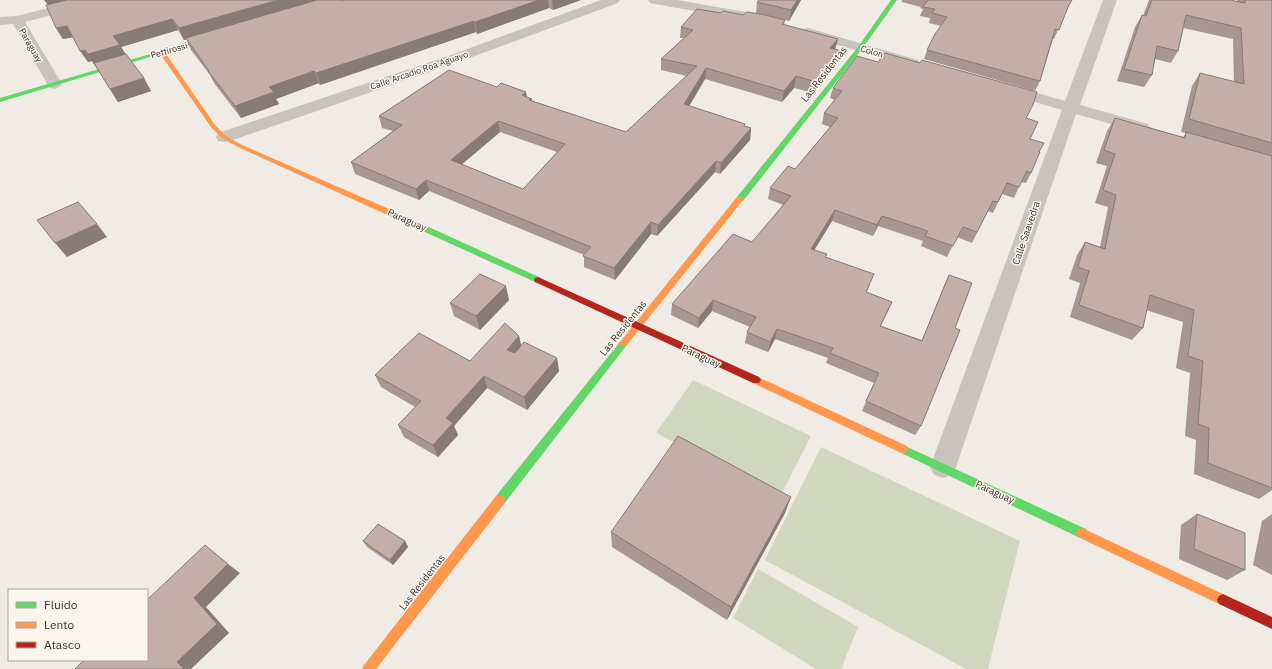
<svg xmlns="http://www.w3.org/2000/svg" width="1272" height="669" font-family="'IBM Plex Sans',sans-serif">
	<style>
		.green { fill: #d1d6bf }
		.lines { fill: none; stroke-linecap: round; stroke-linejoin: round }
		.street { fill: #c9c3be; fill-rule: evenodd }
		.fast { fill: #63d668; fill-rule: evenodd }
		.slow { fill: #ff974d; fill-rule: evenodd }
		.jam { fill: #b3261e; fill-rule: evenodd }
		.wall { fill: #a89690; fill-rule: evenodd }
		.shaded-wall { fill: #887a75 }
		.building { fill: #c3afa7; stroke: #887a75; fill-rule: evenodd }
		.labels { text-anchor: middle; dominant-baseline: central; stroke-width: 3; stroke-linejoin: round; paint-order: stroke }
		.far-street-label { font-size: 9px; fill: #3b302b; stroke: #fbf5ee }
		.street-label { font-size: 10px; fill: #3b302b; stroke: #fbf5ee }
	</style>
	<rect width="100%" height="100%" fill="#f0ebe5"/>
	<g class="green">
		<polygon points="693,380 811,436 780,497 656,433"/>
		<polygon points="821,447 1020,541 988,669 966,669 765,560"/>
		<polygon points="758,569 858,627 841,669 816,669 733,618"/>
	</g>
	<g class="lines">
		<g class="street">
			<polygon points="79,0 101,0 99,3 25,22 62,84 59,87 54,89 49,87 13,24 0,25 0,17 17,16"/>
			<polygon points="601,0 620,0 618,3 461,61 230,141 224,142 218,141 216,137 218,133 451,55"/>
			<polygon points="648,0 677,0 751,13 756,14 758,17 756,20 751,21 655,4 650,3"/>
			<polygon points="1103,0 1117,0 1080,105 1148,124 1150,128 1148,132 1142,133 1076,114 956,467 952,475 943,478 934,475 930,467 1062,110 1001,92 998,89 1001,86 1006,84 1065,101"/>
			<polygon points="808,28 918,60 920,63 918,66 913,67 803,35 801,32 803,29"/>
		</g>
		<g class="fast">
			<polygon points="891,0 897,0 862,49 743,201 737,201 737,197 858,47"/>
			<polygon points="215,35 220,36 0,102 0,98"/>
			<polygon points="383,209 389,209 541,278 542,280 541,282 535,282 383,213"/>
			<polygon points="623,340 626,342 628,344 626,346 504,504 500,505 496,504 495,500 496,496 620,342"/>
			<polygon points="903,445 1086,529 1088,533 1086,537 1082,538 1078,537 899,452 898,449 899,446"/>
		</g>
		<g class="slow">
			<polygon points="160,51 164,51 215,125 226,136 242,145 389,209 389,213 383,213 238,147 222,138 211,127 159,52"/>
			<polygon points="737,197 743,197 744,199 626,346 620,346 618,344 620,342"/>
			<polygon points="756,376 907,446 908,449 907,452 903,453 899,452 753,383 751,380 753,377"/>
			<polygon points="500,495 504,496 505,500 504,504 376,669 362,669 364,665 496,496"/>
			<polygon points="1082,528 1227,596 1229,600 1227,604 1223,606 1219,604 1078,537 1076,533 1078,529"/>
		</g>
		<g class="jam">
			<polygon points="538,277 759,377 761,380 759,383 753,383 535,282 534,280 535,278"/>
			<polygon points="1223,594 1272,617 1272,629 1219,604 1217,600 1219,596"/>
		</g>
	</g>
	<g class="wall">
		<polygon points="344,0 581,0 553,10 549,8 477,34 476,32 320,85 319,83 276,99 279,104 241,118 214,83 210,75 191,50 186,39 184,40 178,30 121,47 125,54 151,91 118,102 92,61 88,62 73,37 63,39 56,28 342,1"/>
		<path d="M 801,0 L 789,21 L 769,16 L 785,20 L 784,25 L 838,39 L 835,49 L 839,62 L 813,93 L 794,88 L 782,102 L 705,79 L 689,106 L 745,124 L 745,126 L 751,128 L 750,140 L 720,174 L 715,172 L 657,236 L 651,234 L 615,280 L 584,267 L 584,255 L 429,191 L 419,200 L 355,174 L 351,162 L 393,131 L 382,128 L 379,116 L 497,87 L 532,99 L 532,101 L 626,132 L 687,76 L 661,70 L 661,59 L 684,38 L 680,38 L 681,27 L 721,13 L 743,15 L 764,15 L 756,13 L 757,2 ZM 500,132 L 557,152 L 523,189 L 462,164 Z"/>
		<polygon points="902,0 1072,0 1066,11 1054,39 1053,39 1040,81 1035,91 924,59 927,50 941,26 929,23 930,18 920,16 923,9 920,8 921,7 902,2"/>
		<polygon points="1149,0 1230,0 1237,2 1237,0 1272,0 1272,490 1259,499 1194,474 1196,440 1185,436 1190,373 1176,368 1183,322 1146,310 1143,328 1132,340 1070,317 1080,283 1069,279 1077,255 1085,242 1100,247 1108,207 1095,203 1107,166 1096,163 1107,131 1115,118 1183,137 1186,133 1181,132 1192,86 1200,73 1234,82 1233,39 1183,28 1178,51 1171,63 1155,59 1152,75 1144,87 1117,81 1135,27 1142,15 1143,16"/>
		<polygon points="833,88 1026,118 1030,139 1039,152 1031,173 1026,183 1021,182 1014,198 1002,194 993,213 988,211 972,243 957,237 947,257 921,246 923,241 878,226 873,236 832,221 814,250 827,254 826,257 870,284 867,292 892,302 881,326 922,340 944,286 949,275 955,328 921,426 915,435 862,411 874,383 826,363 828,358 775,339 768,352 745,343 747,332 750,327 712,311 698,328 671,315 672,304 752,242 783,205 768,199 770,188 795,169 830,127 822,124 824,113 835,100 830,98"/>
		<polygon points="509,300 480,330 454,316 450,303"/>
		<polygon points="519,336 521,346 557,358 559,371 527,410 487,388 454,426 458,435 438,457 404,437 398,425 415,407 381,387 375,375 470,361"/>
		<polygon points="785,513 727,620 612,547 611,532"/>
		<polygon points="1197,514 1245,570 1227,580 1179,559 1181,525"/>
		<polygon points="1272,514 1272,575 1253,565 1262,521"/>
		<polygon points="363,541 405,541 408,547 393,565 367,547"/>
	</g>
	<g class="shaded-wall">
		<polygon points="44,0 73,0 49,6"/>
		<polygon points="278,0 320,0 184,40 179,28"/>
		<polygon points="539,0 548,0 549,8 477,34 475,22"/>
		<polygon points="552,0 581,0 553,10"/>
		<polygon points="797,0 801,0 789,21 791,10"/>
		<polygon points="172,19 178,30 121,47 127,56 95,66 88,54 113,36"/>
		<polygon points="474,21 476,32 320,85 316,73"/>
		<polygon points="67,26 74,37 63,39 56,28"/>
		<polygon points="838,39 835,50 830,48"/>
		<polygon points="85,50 92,61 88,62 80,51"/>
		<polygon points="842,51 839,62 813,93 816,82"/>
		<polygon points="706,68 705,79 684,115 684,104"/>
		<polygon points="314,71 319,83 276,99 279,104 241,118 235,106 269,87"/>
		<polygon points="796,76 794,88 782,102 784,91"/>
		<polygon points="144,78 151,91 118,102 110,89"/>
		<polygon points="526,92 528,103 522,95"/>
		<polygon points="498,121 500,132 454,171 451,160"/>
		<polygon points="751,128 750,140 720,174 721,163"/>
		<polygon points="716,161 715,172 657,236 658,225"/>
		<polygon points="426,180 429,191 419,200 416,189"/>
		<polygon points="835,210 832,221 809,259 811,249"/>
		<polygon points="882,216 878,226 873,236 877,225"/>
		<polygon points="651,222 651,234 615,280 614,268"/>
		<polygon points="97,224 107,237 67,257 55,243"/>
		<polygon points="506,286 509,300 480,330 476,316"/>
		<polygon points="713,300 712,311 698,328 699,318"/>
		<polygon points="777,329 775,339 768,352 770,342"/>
		<polygon points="519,336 522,349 510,362 507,350"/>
		<polygon points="557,358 559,371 527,410 524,397"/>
		<polygon points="484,376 487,388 454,426 458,435 438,457 433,445 446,418"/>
		<polygon points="791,497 785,513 727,620 731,607"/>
		<polygon points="405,541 408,547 393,565 390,560"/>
		<polygon points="228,564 240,573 206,607 229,633 191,669 184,669 177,662 194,598"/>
	</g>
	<g class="building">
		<polygon points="67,0 278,0 179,28 172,19 113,36 120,45 88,54 85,50 80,51 67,26 56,28 46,5"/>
		<polygon points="317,0 341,0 342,1 344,0 539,0 475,22 474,21 316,73 314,71 269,87 274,92 235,106 208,71 209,71 186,38"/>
		<polygon points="759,0 797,0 791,10 757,2"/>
		<polygon points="928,0 1072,0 1068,7 1059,30 1055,29 1040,81 927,50 935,34 947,17 932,13 935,9 923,7"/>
		<polygon points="1152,0 1230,0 1245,3 1245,0 1272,0 1272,143 1189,119 1200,73 1244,84 1241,28 1186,15 1178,51 1157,46 1152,75 1124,69 1142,15 1146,16"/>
		<path d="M 697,9 L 721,13 L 723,11 L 743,15 L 747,12 L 765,15 L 785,20 L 782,24 L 838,39 L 830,48 L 842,51 L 816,82 L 796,76 L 784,91 L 706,68 L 684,104 L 745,124 L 744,126 L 751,128 L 721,163 L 716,161 L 658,225 L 651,222 L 614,268 L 583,256 L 591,247 L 426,180 L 416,189 L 351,162 L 402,125 L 379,116 L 449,70 L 497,87 L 501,83 L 526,92 L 522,95 L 532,99 L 529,100 L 626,132 L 697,66 L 661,59 L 693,30 L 681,27 ZM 498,121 L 565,144 L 523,189 L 451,160 Z"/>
		<polygon points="885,53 920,63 922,60 1037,92 1033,105 1026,118 1038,122 1030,139 1044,143 1039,152 1040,152 1031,173 1027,171 1019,187 1007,183 998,202 993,201 977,232 963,227 953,246 925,236 928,231 882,216 877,225 835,210 811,249 827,254 825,257 874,274 866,292 892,302 880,326 922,341 949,275 972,283 955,328 960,330 921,426 866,401 879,373 830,353 833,348 777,329 770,342 747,332 756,317 713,300 699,318 672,304 733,234 752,242 791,196 770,188 788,166 795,169 838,118 824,113 842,91 833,88 857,56 878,62"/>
		<polygon points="126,54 144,78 110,89 94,63"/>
		<polygon points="1115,118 1185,138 1186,132 1272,156 1272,488 1208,463 1209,428 1198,424 1203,361 1188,356 1194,310 1150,295 1143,328 1079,305 1089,271 1078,267 1085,242 1105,249 1116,195 1103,190 1115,154 1104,150"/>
		<polygon points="78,202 97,224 55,243 37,220"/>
		<polygon points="480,274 506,286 476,316 450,303"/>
		<polygon points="505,323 519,336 507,350 515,353 524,342 557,358 524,397 484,376 446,418 453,423 433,445 398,425 421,401 375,375 419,333 470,361"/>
		<polygon points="678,436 791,497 731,607 611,532"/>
		<polygon points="1197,514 1245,533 1245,570 1194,549"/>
		<polygon points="378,524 405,541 390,560 363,541"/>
		<polygon points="205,545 228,564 194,598 217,624 177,662 184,669 75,669 84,660 147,660 147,600"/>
	</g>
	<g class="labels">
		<g class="far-street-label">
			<text transform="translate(31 45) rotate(60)">Paraguay</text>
			<text transform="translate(169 50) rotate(-16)">Pettirossi</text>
			<text transform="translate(872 51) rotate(16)">Colon</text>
			<text transform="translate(419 70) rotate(-19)">Calle Arcadio Roa Aguayo</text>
		</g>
		<g class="street-label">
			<text transform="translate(824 74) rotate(-52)">Las Residentas</text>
			<text transform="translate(407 220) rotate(24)">Paraguay</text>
			<text transform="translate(1026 233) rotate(-71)">Calle Saavedra</text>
			<text transform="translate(623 328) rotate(-51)">Las Residentas</text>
			<text transform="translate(701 356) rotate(25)">Paraguay</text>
			<text transform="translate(995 492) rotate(25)">Paraguay</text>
			<text transform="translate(422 582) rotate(-52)">Las Residentas</text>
		</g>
	</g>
	<rect x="8" y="589" width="140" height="72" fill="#fbf5ee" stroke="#aea6a0"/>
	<rect x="16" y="602" width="20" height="6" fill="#63d668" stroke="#aea6a0"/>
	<text x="44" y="609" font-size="12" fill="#3b302b">Fluido</text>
	<rect x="16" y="622" width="20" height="6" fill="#ff974d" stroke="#aea6a0"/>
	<text x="44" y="629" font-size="12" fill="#3b302b">Lento</text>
	<rect x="16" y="642" width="20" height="6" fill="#b3261e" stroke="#aea6a0"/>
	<text x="44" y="649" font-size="12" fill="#3b302b">Atasco</text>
</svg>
